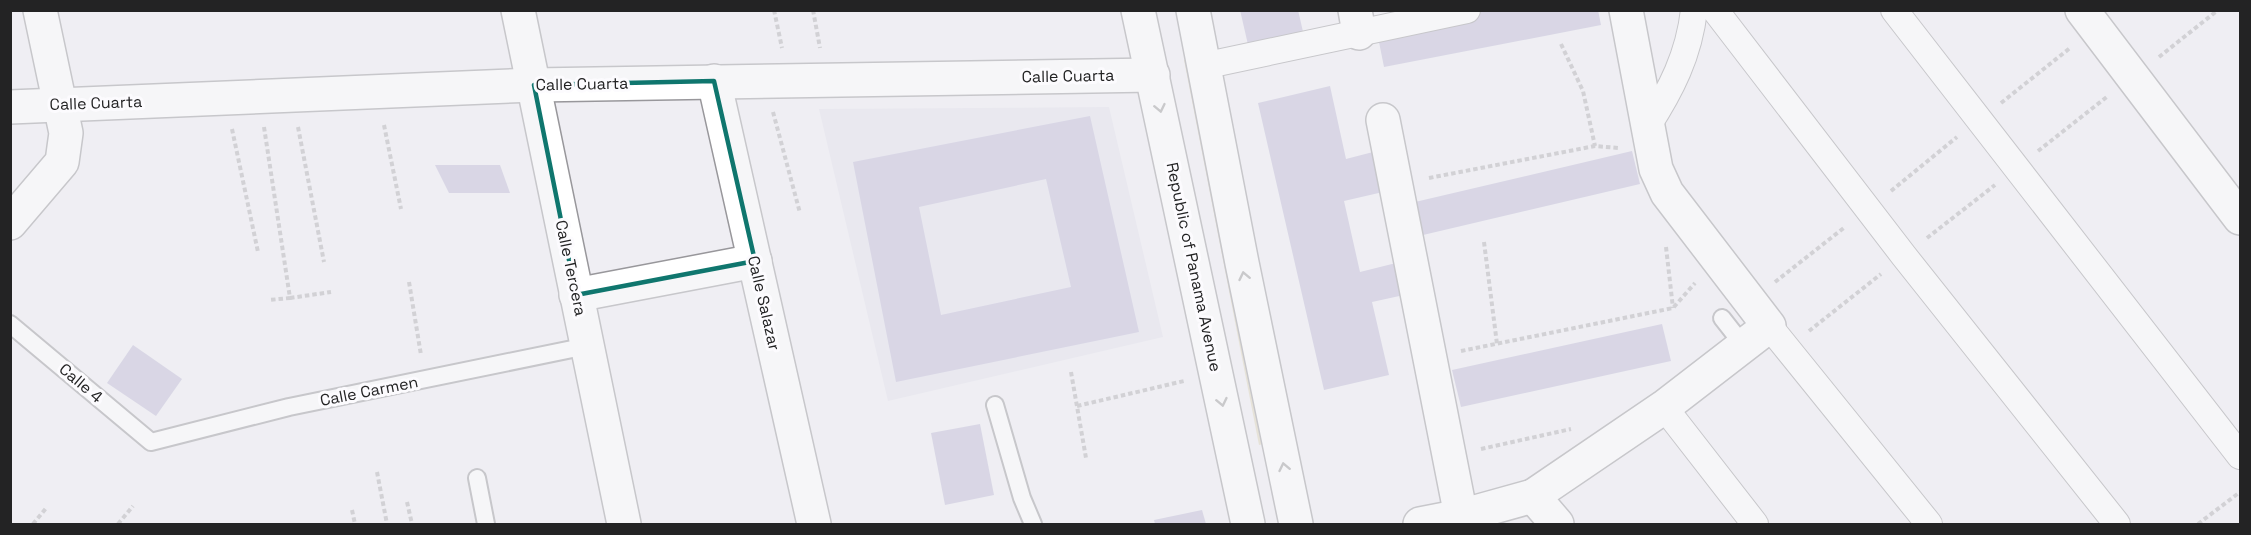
<svg xmlns="http://www.w3.org/2000/svg" width="2251" height="535" font-family="'Space Grotesk',sans-serif">
	<style>
		.built { fill: #e2e0ec }
		.green { fill: #dcd3b8 }
		.building { fill: #beb9d6; fill-rule: evenodd }
		.lines { fill: none; stroke-linecap: round; stroke-linejoin: round }
		.service-casing { stroke: #98979b; stroke-width: 20 }
		.pedestrian-casing { stroke: #98979b; stroke-width: 28 }
		.minor-casing { stroke: #98979b; stroke-width: 36 }
		.secondary-casing { stroke: #98979b; stroke-width: 36 }
		.path { stroke: #afaeb2; stroke-width: 4; stroke-dasharray: 4.5 3; stroke-linecap: butt }
		.service { stroke: #fff; stroke-width: 16 }
		.pedestrian { stroke: #fff; stroke-width: 26 }
		.minor { stroke: #fff; stroke-width: 33 }
		.secondary { stroke: #fff; stroke-width: 33 }
		.oneway { stroke: #9c9c9c }
		.marked { fill: none; stroke: #0f766e; stroke-width: 4.5; stroke-linejoin: round }
		.labels { text-anchor: middle; dominant-baseline: central; stroke-width: 6; stroke-linejoin: round; paint-order: stroke }
		.street-label { font-size: 16px; fill: #232324; stroke: #fcfbfe }
	</style>
	<rect width="100%" height="100%" fill="#efeef3"/>
	<polygon class="built" points="1109,107 1163,337 888,401 819,109"/>
	<polygon class="green" points="1195,59 1272,442 1259,445 1184,60"/>
	<g class="building">
		<polygon points="1240,10 1298,10 1304,36 1249,49"/>
		<polygon points="1486,10 1598,10 1601,25 1384,67 1377,32"/>
		<polygon points="1330,86 1346,159 1373,152 1383,192 1344,201 1360,272 1396,263 1404,295 1372,302 1389,375 1324,390 1258,103"/>
		<path d="M 1090,116 L 1139,332 L 896,382 L 853,162 ZM 1046,179 L 1071,287 L 941,315 L 919,207 Z"/>
		<polygon points="1632,151 1640,184 1423,235 1415,202"/>
		<polygon points="435,165 500,165 510,193 449,193"/>
		<polygon points="1662,324 1671,361 1461,407 1452,370"/>
		<polygon points="133,345 182,379 156,416 107,383"/>
		<polygon points="980,424 994,495 945,505 931,433"/>
		<polygon points="1202,510 1206,524 1155,524 1154,520"/>
	</g>
	<g class="lines">
		<defs>
			<g id="service">
				<polyline points="1722,318 1744,346"/>
				<polyline points="10,324 151,442 289,407 587,346"/>
				<polyline points="995,405 1022,498 1033,524"/>
				<polyline points="477,478 486,524"/>
			</g>
			<g id="pedestrian">
				<polyline points="1715,10 1904,256 2117,524"/>
				<polyline points="1894,10 2240,456"/>
				<polyline points="1203,66 1467,10"/>
				<path d="M 1647,127 C 1671,90 1689,55 1694,10"/>
				<polyline points="1769,326 1929,524"/>
				<polyline points="1664,407 1755,524"/>
			</g>
			<g id="minor">
				<polyline points="518,10 624,524"/>
				<polyline points="1355,10 1359,33"/>
				<polyline points="2082,10 2240,218"/>
				<polyline points="714,81 814,524"/>
				<polyline points="10,107 534,85 1153,75"/>
				<polyline points="1383,120 1461,516"/>
				<polyline points="10,223 62,162 66,133 40,10"/>
				<polyline points="576,295 755,261"/>
				<polyline points="1420,524 1461,516 1533,496"/>
				<polyline points="1557,524 1533,496 1664,407 1769,326 1667,193 1656,169 1626,10"/>
			</g>
			<g id="secondary">
				<polyline points="1138,10 1248,524"/>
				<polyline points="1193,10 1242,263 1296,524"/>
			</g>
		</defs>
		<use href="#service" class="service-casing"/>
		<use href="#pedestrian" class="pedestrian-casing"/>
		<use href="#minor" class="minor-casing"/>
		<use href="#secondary" class="secondary-casing"/>
		<g class="path">
			<polyline points="774,10 782,48"/>
			<polyline points="813,10 820,48"/>
			<polyline points="1561,44 1583,91 1595,146"/>
			<polyline points="2159,57 2218,10"/>
			<polyline points="2001,103 2070,48"/>
			<polyline points="773,112 800,213"/>
			<polyline points="384,125 401,209"/>
			<polyline points="264,127 290,298 269,300"/>
			<polyline points="298,127 324,262"/>
			<polyline points="232,129 258,252"/>
			<polyline points="2038,151 2108,96"/>
			<polyline points="1429,178 1595,146 1619,148"/>
			<polyline points="1891,191 1957,137"/>
			<polyline points="1927,238 1995,185"/>
			<polyline points="1484,242 1497,344"/>
			<polyline points="1666,247 1673,308"/>
			<polyline points="409,282 421,355"/>
			<polyline points="1775,282 1845,227"/>
			<polyline points="290,298 331,292"/>
			<polyline points="1809,331 1881,274"/>
			<polyline points="1461,351 1673,308 1695,283"/>
			<polyline points="1071,372 1086,458"/>
			<polyline points="1077,406 1184,381"/>
			<polyline points="1481,449 1571,429"/>
			<polyline points="377,472 387,524"/>
			<polyline points="407,502 412,524"/>
			<polyline points="352,510 355,524"/>
			<polyline points="33,524 47,507"/>
			<polyline points="118,524 133,506"/>
			<polyline points="2198,524 2240,492"/>
		</g>
		<use href="#service" class="service"/>
		<use href="#pedestrian" class="pedestrian"/>
		<use href="#minor" class="minor"/>
		<use href="#secondary" class="secondary"/>
	</g>
	<defs><path id="oneway-chevron" d="M-2-3.5L2.5 0L-2 3.5" fill="none" stroke-width="1.6" stroke-linecap="round" stroke-linejoin="round" transform="scale(1.5)"/></defs>
	<g class="oneway">
		<use href="#oneway-chevron" transform="translate(1160 108) rotate(78)"/>
		<use href="#oneway-chevron" transform="translate(1244 276) rotate(-102)"/>
		<use href="#oneway-chevron" transform="translate(1222 402) rotate(78)"/>
		<use href="#oneway-chevron" transform="translate(1284 467) rotate(-102)"/>
	</g>
	<path d="M0 0H2251V535H0ZM 714,81 L 755,261 L 576,295 L 534,85 Z" fill="#efeef3" fill-opacity=".55" fill-rule="evenodd"/>
	<path class="marked" d="M 714,81 L 755,261 L 576,295 L 534,85 Z"/>
	<g class="labels">
		<g class="street-label">
			<text transform="translate(1068 76) rotate(-1)">Calle Cuarta</text>
			<text transform="translate(582 84) rotate(-1)">Calle Cuarta</text>
			<text transform="translate(96 103) rotate(-2)">Calle Cuarta</text>
			<text transform="translate(1194 267) rotate(78)">Republic of Panama Avenue</text>
			<text transform="translate(571 268) rotate(78)">Calle Tercera</text>
			<text transform="translate(764 303) rotate(77)">Calle Salazar</text>
			<text transform="translate(81 383) rotate(40)">Calle 4</text>
			<text transform="translate(369 391) rotate(-11)">Calle Carmen</text>
		</g>
	</g>
	<rect width="2251" height="535" fill="none" stroke="#232324" stroke-width="24"/>
</svg>
